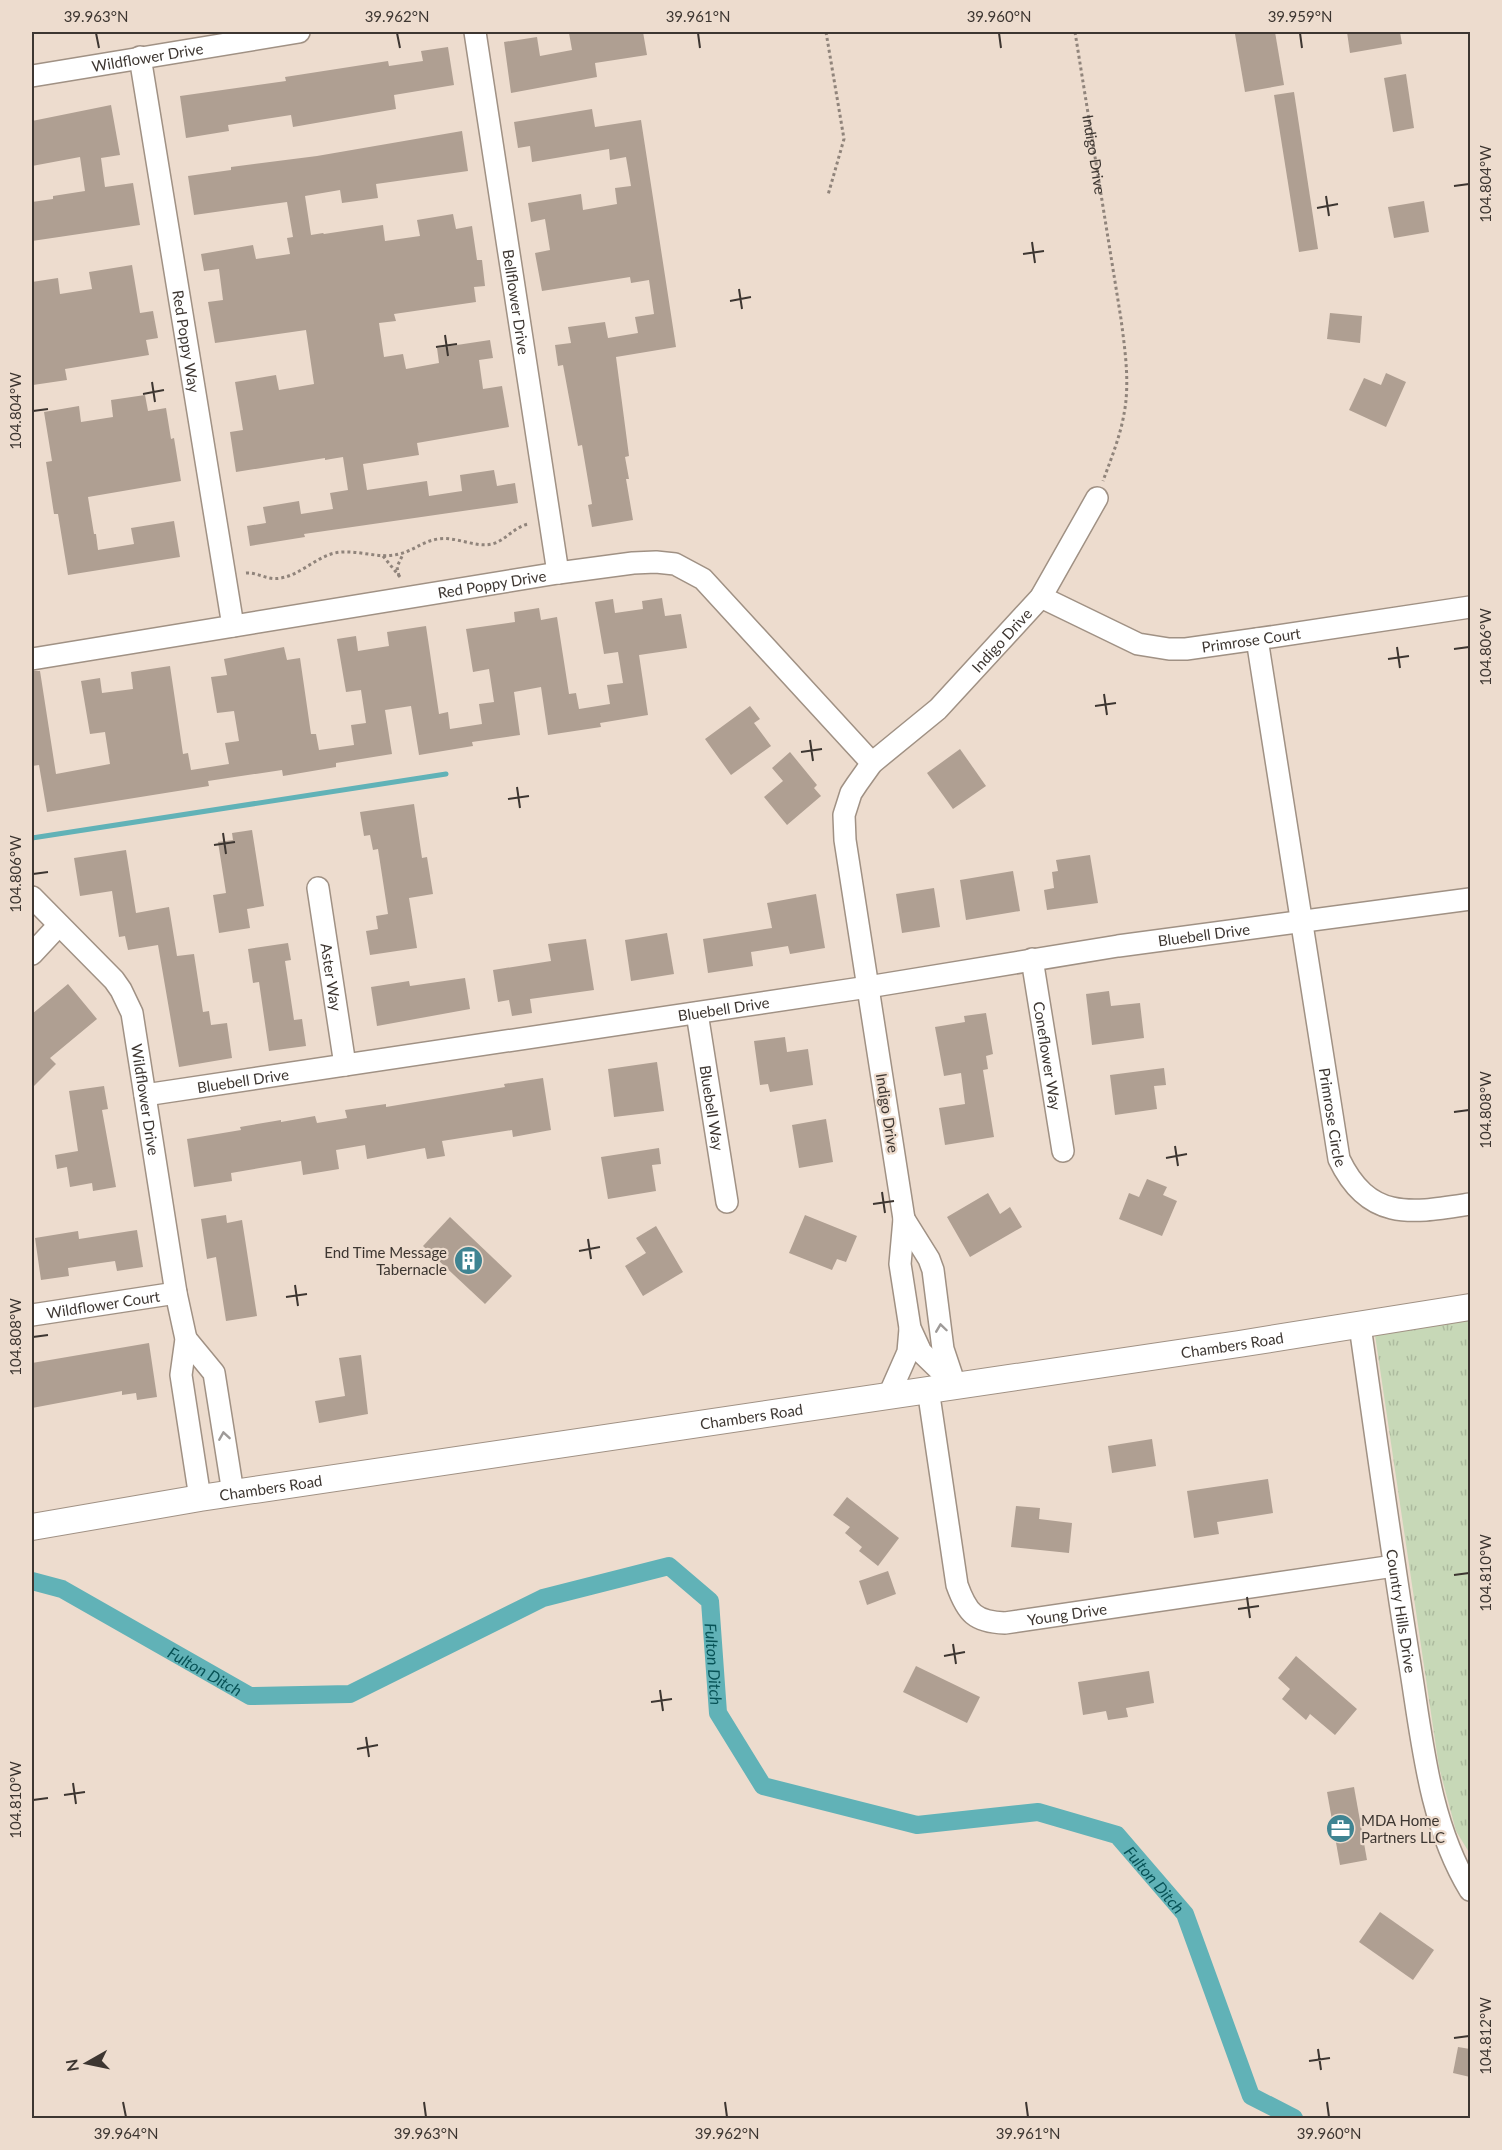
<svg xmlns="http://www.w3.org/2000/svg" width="1502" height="2150" font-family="Lato,sans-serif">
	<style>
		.grass { fill: url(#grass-tufts) }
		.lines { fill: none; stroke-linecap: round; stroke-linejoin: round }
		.stream { stroke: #61b2b7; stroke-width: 5 }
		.canal { stroke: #61b2b7; stroke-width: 18 }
		.building { fill: #af9f92 }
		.minor-casing { stroke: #a09184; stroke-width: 24 }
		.tertiary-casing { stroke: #a09184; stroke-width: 28 }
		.path { stroke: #90847b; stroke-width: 3; stroke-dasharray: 3 3; stroke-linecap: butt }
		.minor { stroke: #fff; stroke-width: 21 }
		.tertiary { stroke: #fff; stroke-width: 26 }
		.oneway { stroke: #9e9a98 }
		.ticks { fill: none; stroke: #3d3631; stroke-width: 2 }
		.labels { text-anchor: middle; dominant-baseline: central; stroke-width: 4.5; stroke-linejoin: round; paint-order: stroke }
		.street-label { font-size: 15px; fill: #3d3631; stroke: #eddcce }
		.poi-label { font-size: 15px; fill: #3d3631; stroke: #eddcce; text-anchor: end }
		.water-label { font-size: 16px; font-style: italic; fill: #075256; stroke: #eddcce }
		.neatline { fill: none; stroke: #3d3631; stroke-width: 2 }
		.ticks-label { font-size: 15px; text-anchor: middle; fill: #3d3631 }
	</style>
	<defs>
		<pattern id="grass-tufts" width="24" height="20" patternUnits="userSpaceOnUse" patternTransform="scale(1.5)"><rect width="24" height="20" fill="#c7d8b7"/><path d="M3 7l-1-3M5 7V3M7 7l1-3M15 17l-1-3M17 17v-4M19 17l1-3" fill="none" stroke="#acba9e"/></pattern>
	</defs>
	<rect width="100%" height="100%" fill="#eddcce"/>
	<polygon class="grass" points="1470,1307 1470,1854 1456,1831 1439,1767 1375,1335"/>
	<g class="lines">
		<polyline class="stream" points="32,838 446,774"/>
		<path class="canal" id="s1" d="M 32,1581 L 62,1589 L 250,1696 L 350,1694 L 543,1598 L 669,1566 L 710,1601 L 718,1713 L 763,1786 L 917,1825 L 1038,1812 L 1117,1835 L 1185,1914 L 1251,2096 L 1294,2118"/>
	</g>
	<g class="building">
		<polygon points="582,32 643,32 647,55 595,63 597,77 511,93 504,42 537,37 540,56 572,50 569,33"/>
		<polygon points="1252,32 1275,32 1284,85 1245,92 1235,34"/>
		<polygon points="1347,32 1400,32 1402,44 1350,53"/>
		<polygon points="448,47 454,85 394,95 396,109 293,127 291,115 228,125 229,131 186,138 180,96 286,81 285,77 388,61 389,66 423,61 421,51"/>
		<polygon points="1406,74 1414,128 1393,132 1384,78"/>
		<polygon points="1294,92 1318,249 1299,252 1274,95"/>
		<polygon points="111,105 120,155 101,158 105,187 133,183 140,225 32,241 32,202 53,199 53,196 85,191 80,157 32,166 32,121"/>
		<polygon points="592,109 595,127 641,120 676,347 616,357 629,456 625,457 629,479 626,479 633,520 592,527 588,505 592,504 582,445 578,446 563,365 558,366 555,345 571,343 568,327 605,322 608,338 638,333 635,317 654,314 649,280 631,283 630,277 542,291 535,253 550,250 545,219 531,222 528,203 581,194 583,210 617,204 615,188 631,186 626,157 610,160 609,149 532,162 530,146 518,148 514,122"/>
		<polygon points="462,131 468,171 376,184 378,198 342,203 340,190 305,196 311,235 323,233 324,234 383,225 385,241 420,236 417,220 453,214 456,229 472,226 477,260 482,260 485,286 474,287 476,302 394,314 396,321 379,323 384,357 403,354 406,369 439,363 437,348 490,340 493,358 479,360 483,389 502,386 509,427 417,443 419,455 363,464 367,490 427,481 429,496 462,491 460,475 494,470 497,486 515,483 518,503 304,534 305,537 250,546 247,526 266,523 263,507 299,501 301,514 333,509 330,493 348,490 343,457 325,460 325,458 236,472 230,432 243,430 235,382 276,375 279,390 314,384 306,330 215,343 208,302 223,300 219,269 204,271 201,254 253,245 256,259 290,254 287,238 293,237 287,202 194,215 188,176 231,170 231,167 317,156"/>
		<polygon points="1424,201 1429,232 1394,238 1388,207"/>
		<polygon points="132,265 140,313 153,311 158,338 146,340 149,355 65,369 67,380 33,385 32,282 58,278 60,294 92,289 89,272"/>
		<polygon points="1330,313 1362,316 1360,343 1327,339"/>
		<polygon points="1386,373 1406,382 1386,427 1349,410 1364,378 1381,385"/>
		<polygon points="145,395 148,411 166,408 171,439 174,438 181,481 88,497 94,534 96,534 98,550 134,544 131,528 174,521 180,557 68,575 58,514 54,514 46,462 52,461 44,412 79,406 81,422 113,417 111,400"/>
		<polygon points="662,598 665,616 681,614 687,648 639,655 648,715 600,723 601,727 548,735 541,687 514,692 520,735 472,742 473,746 419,755 411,706 385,710 392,754 336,763 336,767 283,776 282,770 208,781 209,786 47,812 39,765 32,766 32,671 40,671 56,774 110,764 105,732 90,734 81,681 100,678 102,693 133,689 131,672 170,666 183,754 188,753 191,770 229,764 225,743 239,741 234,711 217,713 211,677 227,675 224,659 284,647 287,660 300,658 311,734 316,734 319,750 354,745 351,725 366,723 361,690 346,692 337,639 356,636 358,651 389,646 387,632 426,626 439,714 448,712 450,729 482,724 479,704 494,702 489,669 473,672 466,629 515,622 514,612 539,608 541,620 557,617 569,694 576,693 579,709 610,704 607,685 623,683 618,652 604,654 595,602 613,599 615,613 643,609 642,601"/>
		<polygon points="750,706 760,719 754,723 771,746 731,775 705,739"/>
		<polygon points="960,749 986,786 953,809 927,773"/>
		<polygon points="790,752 817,785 814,788 821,796 787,825 764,797 783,781 772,768"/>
		<polygon points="414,804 422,858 427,857 433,894 409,898 417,948 370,955 366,931 378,929 376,916 388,914 378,849 373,850 370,835 364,836 360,812"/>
		<polygon points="252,830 264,906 247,909 250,928 219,933 213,895 226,893 218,842 233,840 232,833"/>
		<polygon points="126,850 136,913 169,907 177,956 194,954 203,1012 209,1011 211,1025 227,1023 232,1058 179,1067 158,945 128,950 125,936 119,937 112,891 80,896 74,858"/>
		<polygon points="1090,855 1098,903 1047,910 1044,890 1054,888 1052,872 1058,871 1056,860"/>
		<polygon points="1013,871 1020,911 966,920 960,880"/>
		<polygon points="934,888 940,927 902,933 896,894"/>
		<polygon points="816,894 825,948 790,954 788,946 751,952 753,966 708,973 703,939 772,928 767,903"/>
		<polygon points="667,933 674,974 631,981 625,940"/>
		<polygon points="586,939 594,990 530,999 532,1013 512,1016 509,1000 498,1002 493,970 551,961 548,944"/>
		<polygon points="288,943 291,960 285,961 294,1020 302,1019 306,1046 269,1051 259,982 253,983 248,949"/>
		<polygon points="465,978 470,1009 377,1026 371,987 409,981 410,986"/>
		<polygon points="68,984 97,1019 50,1058 56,1064 32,1088 32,1014"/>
		<polygon points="1109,991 1111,1006 1140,1003 1144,1038 1092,1045 1086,994"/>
		<polygon points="986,1013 993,1054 986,1056 988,1069 983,1070 994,1137 945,1145 939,1108 965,1104 961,1073 944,1076 935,1027 965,1022 964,1016"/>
		<polygon points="785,1037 787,1052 808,1049 813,1085 770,1092 768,1084 760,1085 754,1041"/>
		<polygon points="657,1062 664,1111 614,1117 608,1069"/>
		<polygon points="1164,1068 1166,1085 1154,1086 1157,1109 1115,1115 1110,1075"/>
		<polygon points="543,1078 551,1130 513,1137 512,1130 442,1141 445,1156 427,1159 425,1148 367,1159 365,1145 336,1150 339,1169 303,1175 301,1161 231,1173 232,1181 194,1187 187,1139 241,1130 240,1127 281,1120 281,1122 315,1116 317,1123 347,1118 345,1110 386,1104 386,1107 505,1087 504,1084"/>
		<polygon points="104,1086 108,1109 102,1110 116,1187 93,1191 92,1183 70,1187 67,1167 57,1169 55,1155 78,1151 69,1091"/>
		<polygon points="826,1119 833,1162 799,1168 792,1125"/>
		<polygon points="659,1148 661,1164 652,1165 656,1191 608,1199 601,1157"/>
		<polygon points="1147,1179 1167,1187 1163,1195 1177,1201 1162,1236 1119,1219 1129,1193 1139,1197"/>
		<polygon points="988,1193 1000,1214 1010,1207 1022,1227 970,1257 947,1217"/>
		<polygon points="226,1215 227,1223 242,1220 257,1316 226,1321 216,1257 207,1259 201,1219"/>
		<polygon points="805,1215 857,1236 846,1262 837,1259 832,1270 789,1253"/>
		<polygon points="450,1217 512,1276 485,1304 423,1246"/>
		<polygon points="656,1226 683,1272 643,1296 625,1266 646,1253 636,1238"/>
		<polygon points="137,1230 143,1267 117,1271 115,1261 101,1263 68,1268 69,1276 41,1280 35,1238 78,1231 79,1239"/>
		<polygon points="149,1343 157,1397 137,1400 136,1393 122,1395 122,1391 32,1408 32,1363"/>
		<polygon points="361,1355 368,1414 319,1423 315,1401 345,1396 339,1358"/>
		<polygon points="1152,1439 1156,1466 1112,1473 1108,1446"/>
		<polygon points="1268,1479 1273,1513 1217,1522 1219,1534 1194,1538 1187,1491"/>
		<polygon points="847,1497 899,1538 878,1566 859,1551 862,1547 845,1533 850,1527 833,1515"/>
		<polygon points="1016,1506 1040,1508 1039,1519 1072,1523 1069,1553 1011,1547"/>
		<polygon points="888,1571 896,1594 867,1605 859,1581"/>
		<polygon points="1296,1656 1357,1709 1335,1735 1310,1714 1306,1720 1282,1699 1290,1689 1278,1678"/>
		<polygon points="916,1666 980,1697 967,1723 903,1692"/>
		<polygon points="1149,1671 1154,1703 1126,1708 1128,1717 1108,1720 1106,1711 1083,1715 1078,1682"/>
		<polygon points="1354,1787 1367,1860 1340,1865 1327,1792"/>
		<polygon points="1380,1912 1434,1950 1413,1980 1359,1942"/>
		<polygon points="1458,2047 1470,2049 1470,2077 1453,2073"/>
	</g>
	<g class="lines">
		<defs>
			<g id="minor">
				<path id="s3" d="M 475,32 L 558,573"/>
				<path id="s4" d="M 140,57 L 233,626"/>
				<path id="s5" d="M 32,76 L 299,32"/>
				<path id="s6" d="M 1041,597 L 1138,644 L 1169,649 L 1186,649 L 1257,639 L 1470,607"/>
				<path id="s7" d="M 1257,639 L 1339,1159 C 1369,1222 1412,1213 1470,1204"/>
				<path id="s8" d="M 32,659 L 558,573 L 633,563 L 656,562 L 675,564 L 703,579 L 872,763"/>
				<path id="s9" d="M 318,888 L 345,1065"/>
				<path id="s10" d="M 32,897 L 114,980 L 121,990 L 132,1013 L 176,1293 L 186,1339 L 181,1375 L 200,1498"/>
				<polyline points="32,954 59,925"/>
				<path id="s11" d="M 1032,959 L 1063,1151"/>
				<path id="s12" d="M 697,1013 L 727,1202"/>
				<path id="s13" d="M 145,1095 L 868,987 L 1118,946 L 1470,899"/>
				<polyline points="904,1219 929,1259 933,1270 943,1349 955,1385"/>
				<path id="s14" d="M 32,1315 L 176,1293"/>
				<path id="s15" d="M 1360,1326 C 1376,1437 1391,1548 1409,1659 C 1422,1737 1428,1821 1470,1890"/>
				<polyline points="186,1339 214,1373 233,1493"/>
				<path id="s16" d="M 955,1385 L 921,1352 L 910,1328 L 900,1264 L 904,1219 L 845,840 L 844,815 L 851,793 L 857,784 L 872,763 L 938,709 L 1041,597 L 1097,498"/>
				<path id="s17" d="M 928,1389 L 957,1585 C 967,1613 975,1622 1005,1623 L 1394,1566"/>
				<polyline points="889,1395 908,1352 910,1329"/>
			</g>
			<g id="tertiary">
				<path id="s18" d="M 32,1527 L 200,1498 L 1239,1344 L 1470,1307"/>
			</g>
		</defs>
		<use href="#minor" class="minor-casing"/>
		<use href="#tertiary" class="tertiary-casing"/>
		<g class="path">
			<polyline points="826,32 844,139 828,195"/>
			<path id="s2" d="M 1075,32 L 1121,319 C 1125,350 1130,383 1124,414 C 1120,437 1111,459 1103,481"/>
			<polyline points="383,556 400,577"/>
			<path d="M 246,573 C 258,572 268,581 281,578 C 299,575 313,560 331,554 C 353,547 377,560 399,554 C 413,551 423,541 438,539 C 456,536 475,548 492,544 C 505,541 514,527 528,524"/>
			<polyline points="399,576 397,567 403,554"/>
		</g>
		<use href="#minor" class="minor"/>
		<use href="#tertiary" class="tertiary"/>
	</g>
	<defs><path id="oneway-chevron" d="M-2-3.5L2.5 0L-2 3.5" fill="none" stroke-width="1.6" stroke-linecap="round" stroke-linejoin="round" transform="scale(1.5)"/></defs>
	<g class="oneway">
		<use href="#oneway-chevron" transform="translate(941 1328) rotate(-98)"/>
		<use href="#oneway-chevron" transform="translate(224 1436) rotate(-99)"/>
	</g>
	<path class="ticks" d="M 96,33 L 99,48M 397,33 L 400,48M 698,33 L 700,48M 999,33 L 1001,48M 1300,33 L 1302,48M 1454,186 L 1469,184M 1326,196 L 1329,216M 1317,208 L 1338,204M 1032,242 L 1035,263M 1023,254 L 1044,251M 739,289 L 742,309M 730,301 L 751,297M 445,335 L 448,356M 436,347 L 457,344M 152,382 L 155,402M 143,394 L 164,390M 33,411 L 48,409M 1397,647 L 1400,668M 1454,649 L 1469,647M 1388,659 L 1409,656M 1104,694 L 1107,715M 1095,706 L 1116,703M 810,740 L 813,761M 801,752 L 822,749M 517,787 L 520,808M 508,799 L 529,796M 223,833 L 226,854M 214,845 L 235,842M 33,874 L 48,872M 1454,1112 L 1469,1110M 1175,1146 L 1178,1166M 1166,1158 L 1187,1154M 882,1192 L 885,1213M 873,1204 L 894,1201M 588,1239 L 591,1259M 579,1251 L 600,1247M 295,1285 L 298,1306M 286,1297 L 307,1294M 33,1337 L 48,1335M 1454,1575 L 1469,1573M 1247,1597 L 1250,1618M 1238,1609 L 1259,1606M 953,1644 L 956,1664M 944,1656 L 965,1652M 660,1690 L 663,1711M 651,1702 L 672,1699M 366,1737 L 369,1757M 357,1749 L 378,1745M 73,1783 L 76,1804M 64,1795 L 85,1792M 33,1800 L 48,1798M 1454,2038 L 1469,2036M 1318,2049 L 1321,2070M 1309,2061 L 1330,2058M 123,2102 L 126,2117M 424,2102 L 426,2117M 725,2102 L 727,2117M 1026,2102 L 1028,2117M 1327,2102 L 1329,2117"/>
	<defs>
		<symbol id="building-disc" viewBox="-11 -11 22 22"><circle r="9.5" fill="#3f8492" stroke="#eddcce"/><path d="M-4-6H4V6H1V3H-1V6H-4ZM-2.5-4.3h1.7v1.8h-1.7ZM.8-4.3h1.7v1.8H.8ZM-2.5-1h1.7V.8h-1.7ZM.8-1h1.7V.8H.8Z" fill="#fff"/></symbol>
		<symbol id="office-disc" viewBox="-11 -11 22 22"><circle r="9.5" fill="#3f8492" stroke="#eddcce"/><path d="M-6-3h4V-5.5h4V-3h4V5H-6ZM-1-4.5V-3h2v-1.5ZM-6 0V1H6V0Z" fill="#fff"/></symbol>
	</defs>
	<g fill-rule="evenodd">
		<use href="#building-disc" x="452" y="1244" width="33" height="33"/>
		<use href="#office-disc" x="1324" y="1812" width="33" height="33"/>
	</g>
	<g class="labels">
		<g class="street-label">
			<text stroke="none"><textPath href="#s5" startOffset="117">Wildflower Drive</textPath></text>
			<text stroke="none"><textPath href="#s2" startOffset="124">Indigo Drive</textPath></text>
			<text stroke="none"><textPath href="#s3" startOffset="273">Bellflower Drive</textPath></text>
			<text stroke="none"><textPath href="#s4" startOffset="288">Red Poppy Way</textPath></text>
			<text stroke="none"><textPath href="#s8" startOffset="466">Red Poppy Drive</textPath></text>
			<text stroke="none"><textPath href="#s16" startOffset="831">Indigo Drive</textPath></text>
			<text stroke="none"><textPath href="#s6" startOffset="222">Primrose Court</textPath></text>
			<text stroke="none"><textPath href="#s13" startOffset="1071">Bluebell Drive</textPath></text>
			<text stroke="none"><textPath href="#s9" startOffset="90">Aster Way</textPath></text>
			<text stroke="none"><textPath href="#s13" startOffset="585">Bluebell Drive</textPath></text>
			<text stroke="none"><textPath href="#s11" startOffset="98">Coneflower Way</textPath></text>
			<text stroke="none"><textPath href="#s13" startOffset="99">Bluebell Drive</textPath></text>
			<text stroke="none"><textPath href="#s10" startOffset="242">Wildflower Drive</textPath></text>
			<text stroke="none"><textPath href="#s12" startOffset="96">Bluebell Way</textPath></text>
			<text transform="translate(888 1113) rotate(81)">Indigo Drive</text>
			<text stroke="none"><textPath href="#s7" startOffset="484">Primrose Circle</textPath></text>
			<text stroke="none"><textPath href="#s14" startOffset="72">Wildflower Court</textPath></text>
			<text stroke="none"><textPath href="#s18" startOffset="1214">Chambers Road</textPath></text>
			<text stroke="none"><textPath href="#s18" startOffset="728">Chambers Road</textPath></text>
			<text stroke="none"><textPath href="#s18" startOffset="242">Chambers Road</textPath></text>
			<text stroke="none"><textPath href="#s15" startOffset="288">Country Hills Drive</textPath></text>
			<text stroke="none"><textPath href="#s17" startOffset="328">Young Drive</textPath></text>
		</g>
		<g class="poi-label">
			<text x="447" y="1252">End Time Message<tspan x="447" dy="17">Tabernacle</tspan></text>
			<text x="1361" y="1820" text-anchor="start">MDA Home<tspan x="1361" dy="17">Partners LLC</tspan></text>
		</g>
		<g class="water-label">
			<text stroke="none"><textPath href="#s1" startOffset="810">Fulton Ditch</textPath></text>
			<text stroke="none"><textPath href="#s1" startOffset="196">Fulton Ditch</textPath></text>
			<text stroke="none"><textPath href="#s1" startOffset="1366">Fulton Ditch</textPath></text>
		</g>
	</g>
	<rect width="1502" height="2150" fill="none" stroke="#eddcce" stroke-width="66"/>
	<g transform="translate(87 2063) rotate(261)" stroke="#eddcce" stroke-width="4.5" paint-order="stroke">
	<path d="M0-4.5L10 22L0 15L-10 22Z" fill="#3d3631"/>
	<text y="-9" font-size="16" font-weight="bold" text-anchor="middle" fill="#3d3631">N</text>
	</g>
	<rect x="33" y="33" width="1436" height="2084" class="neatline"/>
	<g class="ticks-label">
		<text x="96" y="22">39.963°N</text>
		<text x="397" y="22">39.962°N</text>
		<text x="698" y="22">39.961°N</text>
		<text x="999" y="22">39.960°N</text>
		<text x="1300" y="22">39.959°N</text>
		<text transform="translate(1486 184) rotate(-90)" y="5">104.804°W</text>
		<text transform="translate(16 411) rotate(-90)" y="5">104.804°W</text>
		<text transform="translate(1486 647) rotate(-90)" y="5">104.806°W</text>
		<text transform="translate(16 874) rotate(-90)" y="5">104.806°W</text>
		<text transform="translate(1486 1110) rotate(-90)" y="5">104.808°W</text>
		<text transform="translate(16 1337) rotate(-90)" y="5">104.808°W</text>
		<text transform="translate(1486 1573) rotate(-90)" y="5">104.810°W</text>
		<text transform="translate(16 1800) rotate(-90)" y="5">104.810°W</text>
		<text transform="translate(1486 2036) rotate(-90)" y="5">104.812°W</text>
		<text x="126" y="2139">39.964°N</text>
		<text x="426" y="2139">39.963°N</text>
		<text x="727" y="2139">39.962°N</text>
		<text x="1028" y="2139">39.961°N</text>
		<text x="1329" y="2139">39.960°N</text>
	</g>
</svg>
